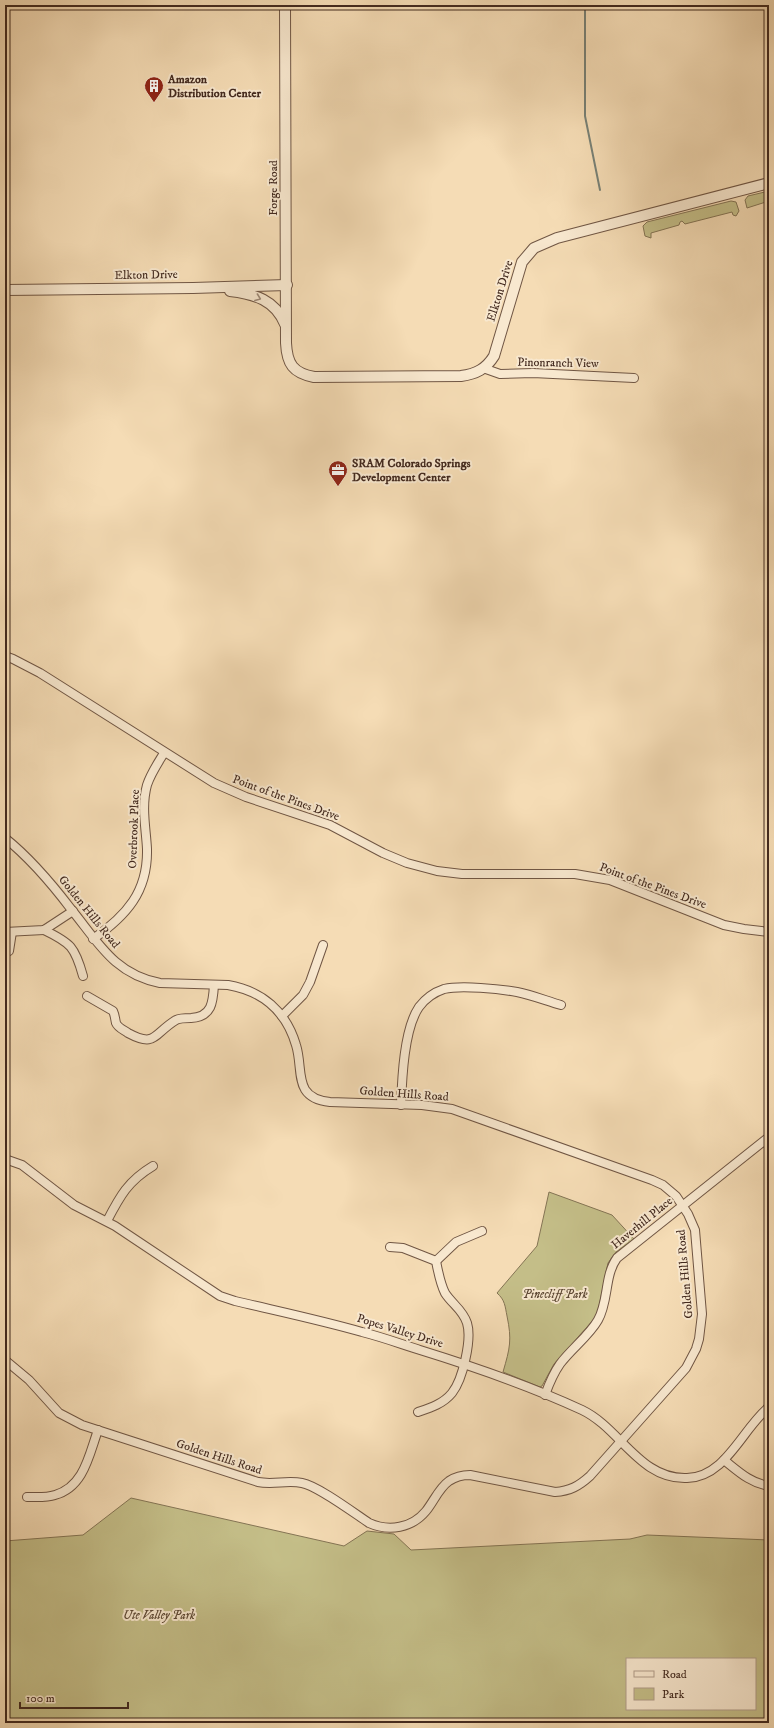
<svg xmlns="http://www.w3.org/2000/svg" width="774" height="1728" font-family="'IM FELL DW Pica',serif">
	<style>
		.green { fill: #c4be88; stroke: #847454; fill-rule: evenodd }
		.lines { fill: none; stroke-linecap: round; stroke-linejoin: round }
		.stream { stroke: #788176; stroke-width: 2 }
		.minor-casing { stroke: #705644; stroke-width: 10 }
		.tertiary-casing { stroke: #705644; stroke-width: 12 }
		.minor { stroke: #f8e8cf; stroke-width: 8 }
		.tertiary { stroke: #f8e8cf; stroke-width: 10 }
		.oneway { stroke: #9e8977 }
		.labels { text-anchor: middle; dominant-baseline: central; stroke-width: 4; stroke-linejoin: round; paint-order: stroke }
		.poi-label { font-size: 12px; font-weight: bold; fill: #432a1f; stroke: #f8e8cf; text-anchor: start }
		.street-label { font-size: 12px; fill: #432a1f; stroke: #f8e8cf }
		.park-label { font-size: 12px; font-style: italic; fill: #5d4834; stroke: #f8e8cf }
	</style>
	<rect width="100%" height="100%" fill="#f5dcb5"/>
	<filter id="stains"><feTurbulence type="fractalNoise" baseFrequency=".005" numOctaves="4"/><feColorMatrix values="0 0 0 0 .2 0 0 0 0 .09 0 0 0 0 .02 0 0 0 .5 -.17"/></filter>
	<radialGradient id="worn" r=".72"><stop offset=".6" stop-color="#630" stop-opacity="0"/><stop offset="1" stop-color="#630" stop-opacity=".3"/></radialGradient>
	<g class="green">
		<polygon points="769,191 769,201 747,208 745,200 748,196"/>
		<polygon points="731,201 736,202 739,211 736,216 733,215 732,212 685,224 682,221 680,222 679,225 651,233 651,238 645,236 643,226 647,222"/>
		<path d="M 549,1192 L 612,1215 L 634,1239 L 616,1252 L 608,1263 L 598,1311 L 595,1318 L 554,1364 L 542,1386 L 540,1387 L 503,1372 C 510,1348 512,1340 507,1316 C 505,1306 505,1300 497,1293 L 537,1246 Z"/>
		<path d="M 131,1498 L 344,1546 L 367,1531 L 394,1534 L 411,1550 L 630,1539 L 647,1535 L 769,1540 L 769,1723 L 5,1723 L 5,1541 L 83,1535 ZM 627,1659 L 755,1659 L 755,1709 L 627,1709 Z"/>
	</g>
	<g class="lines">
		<polyline class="stream" points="585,5 585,116 600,190"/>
		<defs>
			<g id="minor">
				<polyline points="483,368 500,374 533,373 634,378"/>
				<polyline points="5,656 13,659 40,673 214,783 246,797 330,825 383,853 407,863 437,871 462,874 575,874 610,880 724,925 744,929 769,932"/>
				<path d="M 5,838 C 30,858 52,884 71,909 C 98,942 114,974 160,983 L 228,985 C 262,991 286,1011 296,1045 C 304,1070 292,1098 330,1102 L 422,1105 L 452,1109 L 652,1180 L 663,1185 L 676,1196 L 688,1214 L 695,1230 L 702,1314 L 699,1339 L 696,1349 L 686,1368 L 590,1476 C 579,1486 570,1491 555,1492 L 470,1475 C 462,1475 455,1477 449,1481 C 439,1488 434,1501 426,1511 C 412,1528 389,1532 369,1523 C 354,1513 318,1486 302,1483 C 287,1480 273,1485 258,1482 L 82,1425 L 59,1413 L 29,1380 L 5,1360"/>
				<path d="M 44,930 C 71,943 75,947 83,976"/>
				<polyline points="5,932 44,930 73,911"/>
				<path d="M 93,939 C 126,916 148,892 147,849 C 146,828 141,807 147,785 C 151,773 158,763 164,753"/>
				<polyline points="9,951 12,932"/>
				<path d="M 87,996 L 113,1011 C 115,1015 115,1019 116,1023 C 118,1028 124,1030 128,1033 C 156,1048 153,1034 176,1020 C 180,1018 186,1018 191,1018 C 212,1017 213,1002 214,985"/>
				<polyline points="282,1016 303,995 310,982 323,945"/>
				<path d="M 401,1105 C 402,1078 404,1029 419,1007 C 425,999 435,992 444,989 C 461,985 500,989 517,992 C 532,995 547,1001 561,1005"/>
				<path d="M 5,1159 L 22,1165 L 74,1205 L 115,1226 L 220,1296 L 235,1301 C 277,1311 320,1320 362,1332 C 382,1337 401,1344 420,1350 C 475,1367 530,1386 582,1410 C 620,1428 640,1480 687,1478 C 726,1477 742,1429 769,1407"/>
				<path d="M 107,1221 C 120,1196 128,1181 153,1166"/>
				<path d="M 390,1247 L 403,1248 L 436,1261 C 438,1271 440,1283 445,1293 C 452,1304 463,1310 467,1323 C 472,1339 463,1379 452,1393 C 443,1404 430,1408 418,1412"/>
				<polyline points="436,1261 456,1242 482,1231"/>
				<path d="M 545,1395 C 549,1384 553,1374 560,1364 C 571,1349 589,1336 598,1320 C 609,1301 604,1276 617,1258 L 769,1137"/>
				<path d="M 724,1460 C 738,1471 750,1483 769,1486"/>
				<path d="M 27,1497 C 36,1497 46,1498 55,1495 C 84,1487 89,1455 98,1430"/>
			</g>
			<g id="tertiary">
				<path d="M 285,5 L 286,343 C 287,364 293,373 314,377 L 461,376 C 476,374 486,369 494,356 L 522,262 L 534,248 L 557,238 L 769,183"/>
				<polyline points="5,290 193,288 287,285"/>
				<path d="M 230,291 C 255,294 275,300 285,324"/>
			</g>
		</defs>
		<use href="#minor" class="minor-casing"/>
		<use href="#tertiary" class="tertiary-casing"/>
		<use href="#minor" class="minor"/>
		<use href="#tertiary" class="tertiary"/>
	</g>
	<defs><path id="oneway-chevron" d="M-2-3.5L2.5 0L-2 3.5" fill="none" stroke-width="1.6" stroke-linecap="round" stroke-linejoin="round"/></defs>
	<use class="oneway" href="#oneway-chevron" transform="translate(258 298) rotate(21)"/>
	<defs>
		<symbol id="building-pin" viewBox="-11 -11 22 30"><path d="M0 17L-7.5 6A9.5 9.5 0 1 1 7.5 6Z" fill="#8f2418" stroke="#f8e8cf"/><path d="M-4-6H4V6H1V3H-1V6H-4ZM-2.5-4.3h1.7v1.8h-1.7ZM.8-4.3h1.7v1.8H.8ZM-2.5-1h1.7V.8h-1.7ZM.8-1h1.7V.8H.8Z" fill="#fff"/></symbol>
		<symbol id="office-pin" viewBox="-11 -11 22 30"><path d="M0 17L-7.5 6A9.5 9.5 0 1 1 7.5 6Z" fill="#8f2418" stroke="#f8e8cf"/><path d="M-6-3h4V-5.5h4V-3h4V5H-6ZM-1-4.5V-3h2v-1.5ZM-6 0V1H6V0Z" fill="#fff"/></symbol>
	</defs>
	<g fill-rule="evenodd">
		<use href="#building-pin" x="143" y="75" width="22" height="30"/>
		<use href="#office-pin" x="327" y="459" width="22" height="30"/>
	</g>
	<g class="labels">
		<g class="poi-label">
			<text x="168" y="79">Amazon<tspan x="168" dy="14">Distribution Center</tspan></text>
			<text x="352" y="463">SRAM Colorado Springs<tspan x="352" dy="14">Development Center</tspan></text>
		</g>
		<g class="street-label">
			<text transform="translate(273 188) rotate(-90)">Forge Road</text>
			<text transform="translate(146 275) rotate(-1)">Elkton Drive</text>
			<text transform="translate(500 291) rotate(-73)">Elkton Drive</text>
			<text transform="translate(558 363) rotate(1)">Pinonranch View</text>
			<text transform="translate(286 798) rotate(20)">Point of the Pines Drive</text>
			<text transform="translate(134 829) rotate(-88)">Overbrook Place</text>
			<text transform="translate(653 886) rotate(20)">Point of the Pines Drive</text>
			<text transform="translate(89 912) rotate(51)">Golden Hills Road</text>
			<text transform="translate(404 1094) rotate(4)">Golden Hills Road</text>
			<text transform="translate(642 1223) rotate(-39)">Haverhill Place</text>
			<text transform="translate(685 1274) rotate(-95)">Golden Hills Road</text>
			<text transform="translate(400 1331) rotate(17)">Popes Valley Drive</text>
			<text transform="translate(219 1457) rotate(18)">Golden Hills Road</text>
		</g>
		<g class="park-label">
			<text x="555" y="1294">Pinecliff Park</text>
			<text x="159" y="1615">Ute Valley Park</text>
		</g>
	</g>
	<rect width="774" height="1728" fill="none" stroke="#f5dcb5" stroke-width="20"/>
	<rect x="6" y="6" width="762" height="1716" fill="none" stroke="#432a1f" stroke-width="2"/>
	<rect x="10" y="10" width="754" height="1708" fill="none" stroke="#432a1f"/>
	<rect x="626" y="1658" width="130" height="52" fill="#f8e8cf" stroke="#b09c89"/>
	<rect x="634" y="1671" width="20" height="6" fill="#f8e8cf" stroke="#b09c89"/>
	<text x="662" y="1678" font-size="12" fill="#432a1f">Road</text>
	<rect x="634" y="1688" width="20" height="12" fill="#c4be88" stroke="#b09c89"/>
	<text x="662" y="1698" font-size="12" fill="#432a1f">Park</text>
	<path d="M20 1702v6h108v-6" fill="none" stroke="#432a1f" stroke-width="2"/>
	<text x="26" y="1702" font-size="12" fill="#432a1f" stroke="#f8e8cf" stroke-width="3" paint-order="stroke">100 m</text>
	<rect width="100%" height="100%" filter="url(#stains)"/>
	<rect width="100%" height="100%" fill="url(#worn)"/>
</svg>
